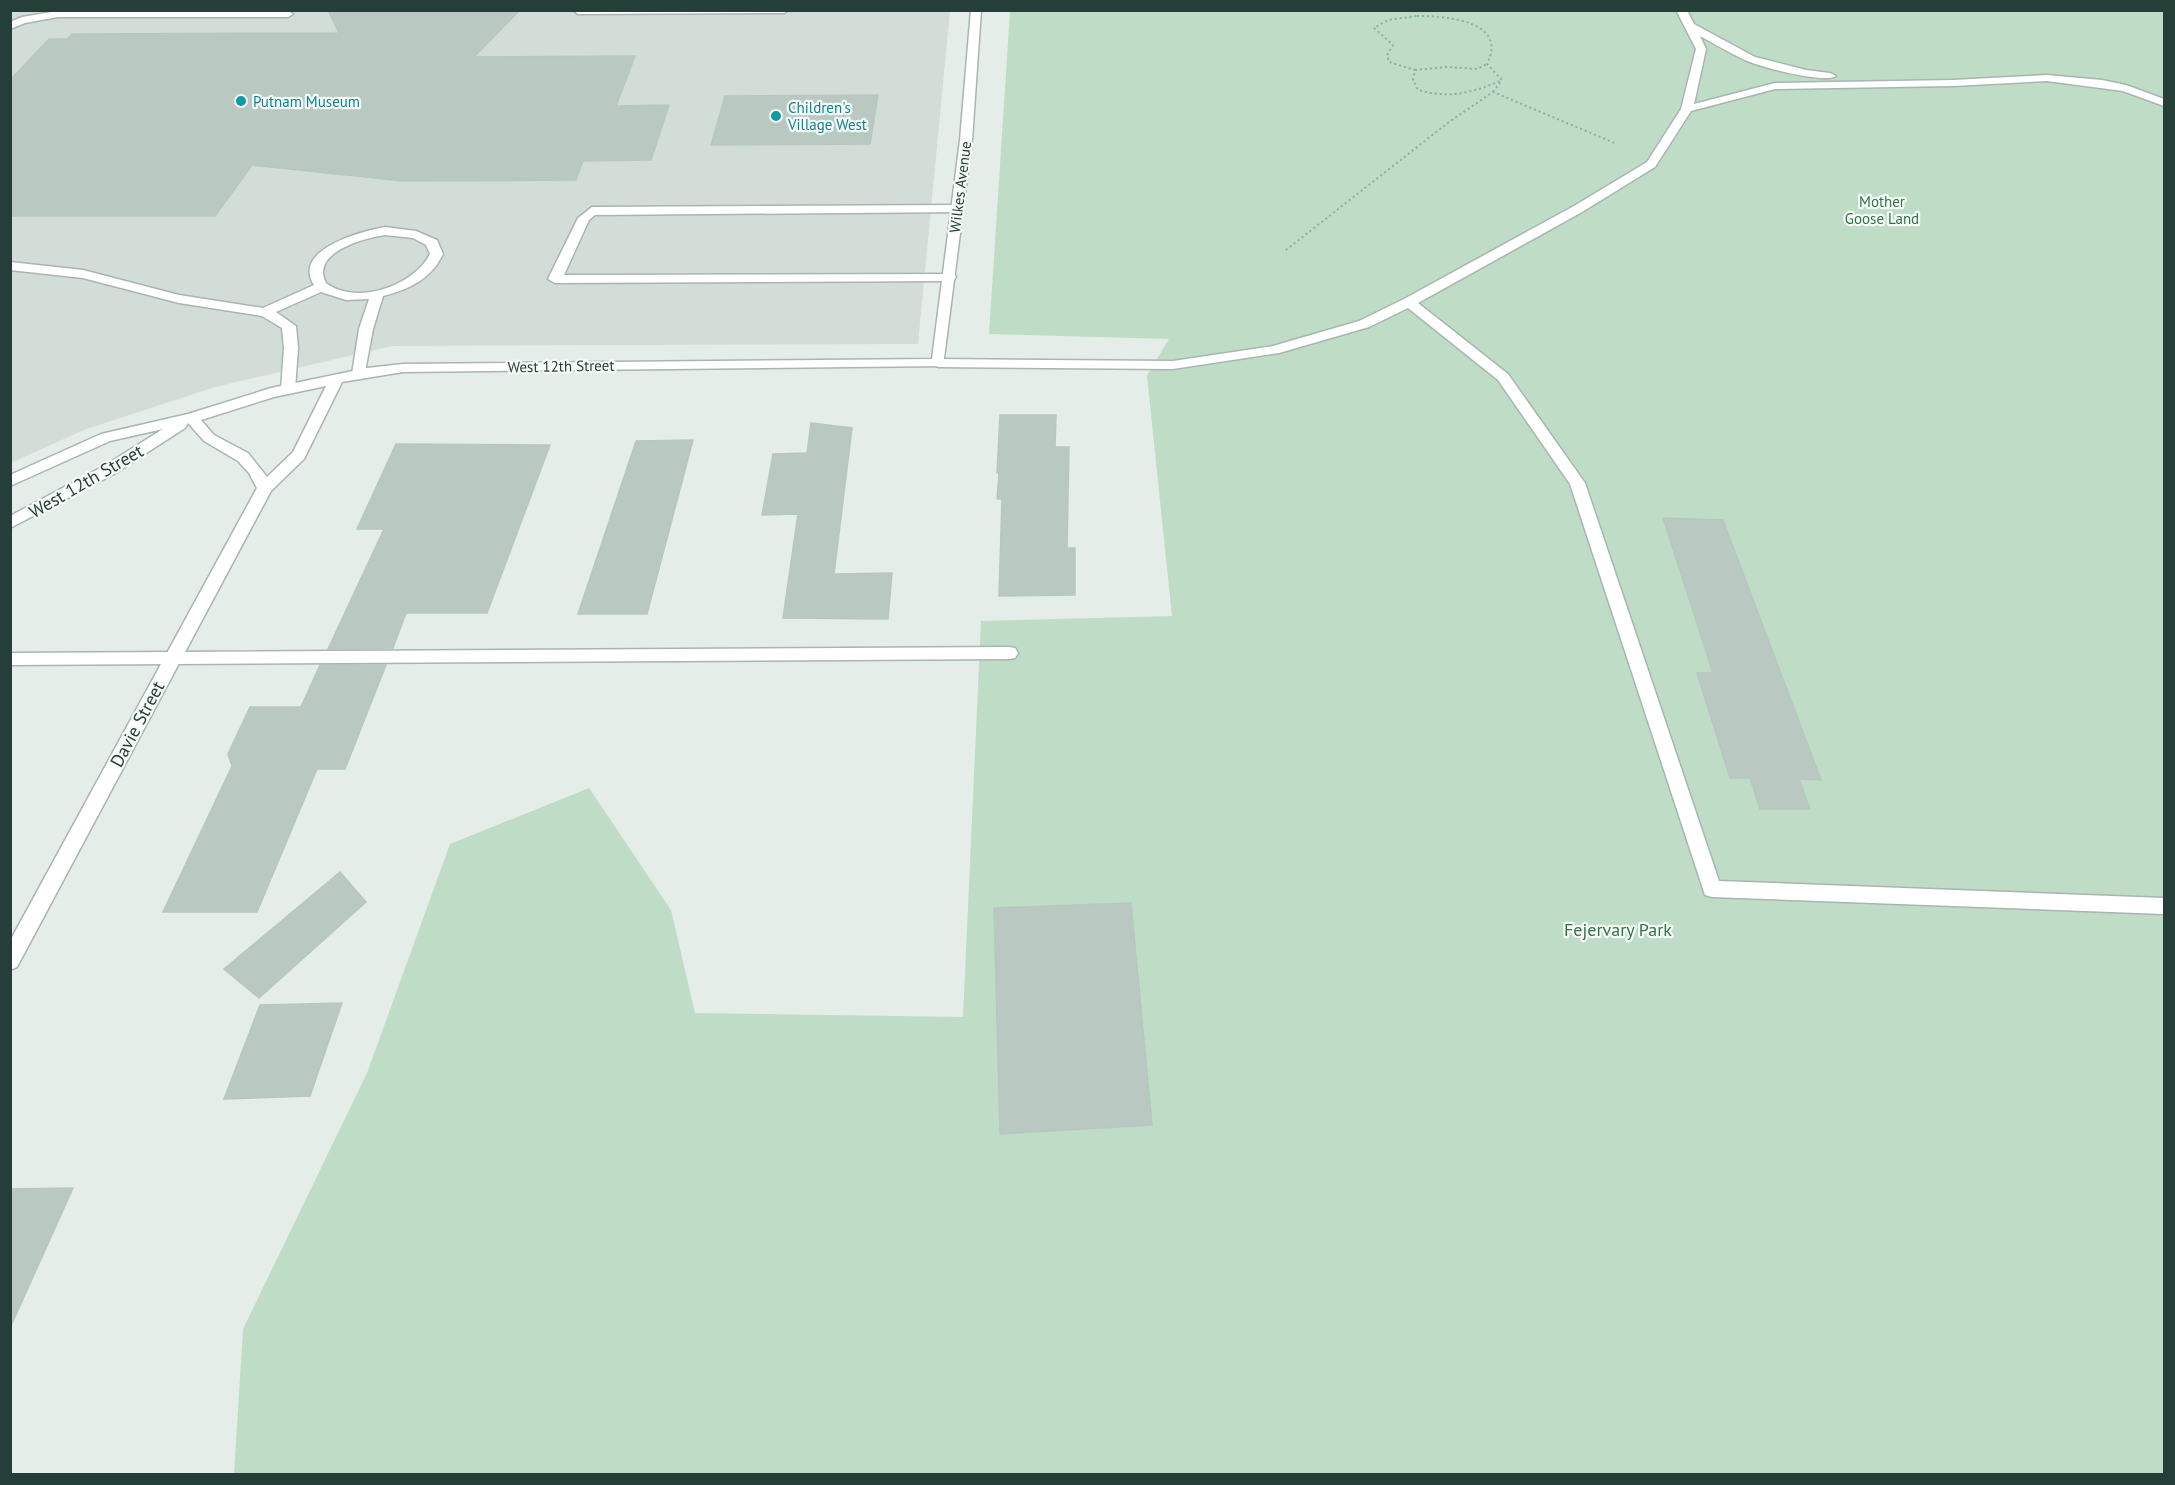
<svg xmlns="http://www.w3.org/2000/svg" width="2175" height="1485" font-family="'PT Sans',sans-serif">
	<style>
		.built { fill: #d3ddd8 }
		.green { fill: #bfddc6 }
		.building { fill: #bac8c2; stroke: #b7c7c0; stroke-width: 1.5 }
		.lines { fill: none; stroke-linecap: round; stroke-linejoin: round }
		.lane-casing { stroke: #a8b5b0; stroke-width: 3 }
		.street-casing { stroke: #a8b5b0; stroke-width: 3 }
		.path { stroke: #87afa2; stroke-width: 2; stroke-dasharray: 2 3; stroke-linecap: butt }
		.lane { fill: #fff; fill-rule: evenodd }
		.street { fill: #fff; fill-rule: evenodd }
		.culture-dot { fill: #0f9aa8; stroke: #f5faf7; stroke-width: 2 }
		.labels { text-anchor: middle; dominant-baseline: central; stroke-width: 4.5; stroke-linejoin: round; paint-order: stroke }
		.far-culture-label { font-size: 15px; fill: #0d838f; stroke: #f5faf7; text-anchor: start }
		.far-street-label { font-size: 15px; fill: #253e37; stroke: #f5faf7 }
		.far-park-label { font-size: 15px; fill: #317349; stroke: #f5faf7 }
		.street-label { font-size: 18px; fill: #253e37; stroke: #f5faf7 }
		.park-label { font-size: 18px; fill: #317349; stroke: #f5faf7 }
	</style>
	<rect width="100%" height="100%" fill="#e5ede9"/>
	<polygon class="built" points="11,11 950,11 918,344 392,346 215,387 84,430 11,463"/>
	<polygon class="green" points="1010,11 2164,11 2164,1474 234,1474 243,1329 367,1073 450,844 589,788 671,910 695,1013 963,1017 981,621 1172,616 1147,376 1169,339 989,334"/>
	<g class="building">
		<polygon points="328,10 520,10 474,57 635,56 616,106 669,105 651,160 583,161 576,180 403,181 252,165 215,216 10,216 10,80 49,39 67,39 72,34 339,33"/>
		<polygon points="878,95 870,144 711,145 725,96"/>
		<polygon points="1000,415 1056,415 1055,447 1069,447 1067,548 1075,548 1075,595 999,596 1002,499 997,499 999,473 997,473"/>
		<polygon points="811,423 852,428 834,574 892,573 888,619 783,618 798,514 762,515 773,454 807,453"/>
		<polygon points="693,440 647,614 578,614 636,441"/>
		<polygon points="396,444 550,445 487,613 406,613 393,648 328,649 384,529 357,529"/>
		<polygon points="1663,518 1723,520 1821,780 1799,779 1810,809 1760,809 1750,778 1730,778 1697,673 1713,673"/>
		<polygon points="320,665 386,665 345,769 317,769 257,912 163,912 232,766 228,754 250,707 301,707"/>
		<polygon points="340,872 366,902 259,998 224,969"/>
		<polygon points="1131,903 1152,1125 1000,1134 994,908"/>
		<polygon points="342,1003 310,1096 224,1099 260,1005"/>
		<polygon points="73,1188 10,1328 10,1189"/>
	</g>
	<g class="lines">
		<defs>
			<g id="lane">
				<polygon points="573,10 789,10 784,13 578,14"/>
				<path d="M 1676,10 L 1687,10 L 1694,24 L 1755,57 L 1806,70 L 1830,73 L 1836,76 C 1826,84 1759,67 1745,60 C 1730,53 1715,44 1700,36 L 1706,49 L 1694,104 L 1775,83 L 1953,80 L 2047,75 L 2102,80 L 2126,85 L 2164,99 L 2164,106 L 2123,91 L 2047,81 L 1953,86 L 1775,89 L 1691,111 L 1655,167 L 1582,212 L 1418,303 L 1508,374 L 1585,483 L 1719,881 L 2164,898 L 2164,914 L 1712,897 L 1705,895 L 1570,484 L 1498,380 L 1408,308 L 1369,327 L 1279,353 L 1173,369 L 938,367 L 931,363 L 938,359 L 1173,361 L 1273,346 L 1359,321 L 1404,299 L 1574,206 L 1647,162 L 1681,109 L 1696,49 Z"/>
				<polygon points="58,11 288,11 293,14 288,17 58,17 25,23 10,29 10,22 22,17"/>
				<polygon points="957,205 963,209 961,212 595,215 589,220 564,275 954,274 956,277 954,280 949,281 555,283 548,279 578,218 592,207"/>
				<path d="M 385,227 L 416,231 L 437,240 L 443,254 C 431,279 410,289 383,296 L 373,329 L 364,377 L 359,378 L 352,374 L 359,329 L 369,299 L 346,300 L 321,292 L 276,312 L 296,326 L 298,348 L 295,389 L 288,394 L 281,389 L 284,348 L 282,328 L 262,316 L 179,303 L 83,278 L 10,270 L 10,262 L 83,270 L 179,295 L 263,308 L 314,285 C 291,249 363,231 385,227 ZM 385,235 L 413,238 L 426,245 L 430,254 C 414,286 356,306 326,283 C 310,252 365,238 385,235 Z"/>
				<polygon points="1009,647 1015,648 1018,653 1015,658 1009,659 10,665 10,653"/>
			</g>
			<path id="street" d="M 971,10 L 981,10 L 972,140 L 943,366 L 403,372 L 342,382 L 304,459 L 271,491 L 17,967 L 10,970 L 10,941 L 257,488 L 249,473 L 238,461 L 204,441 L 188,423 L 185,428 L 114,474 L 10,528 L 10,516 L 104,466 L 163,429 L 110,441 L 10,486 L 10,475 L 101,434 L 188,414 L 271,388 L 367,368 L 403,364 L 932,359 L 960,140 ZM 326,386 L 293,452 L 267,477 L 248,453 L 214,435 L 201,420 L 274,397 Z"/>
		</defs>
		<use href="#lane" class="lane-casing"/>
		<use href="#street" class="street-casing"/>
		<g class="path">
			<path d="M 1417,16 C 1444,16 1509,20 1487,64 L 1502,80 C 1473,93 1449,99 1418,90 L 1413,80 L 1415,70 L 1389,62 L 1387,55 L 1393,45 L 1374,28 L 1388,20 Z"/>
			<polyline points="1415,70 1447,67 1477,69 1487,64"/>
			<polyline points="1493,92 1502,80"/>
			<polyline points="1286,250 1449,122 1493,92 1617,144"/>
		</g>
		<use href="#lane" class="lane"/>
		<use href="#street" class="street"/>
	</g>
	<g class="culture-dot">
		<circle cx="241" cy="101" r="6"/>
		<circle cx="776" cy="116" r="6"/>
	</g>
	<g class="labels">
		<g class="far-culture-label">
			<text x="253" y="101">Putnam Museum</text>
			<text x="788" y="107">Children's<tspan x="788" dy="17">Village West</tspan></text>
		</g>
		<g class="far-street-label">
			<text transform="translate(960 187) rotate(-83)">Wilkes Avenue</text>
			<text transform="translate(561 366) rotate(-1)">West 12th Street</text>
		</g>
		<g class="far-park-label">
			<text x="1882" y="201">Mother<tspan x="1882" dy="17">Goose Land</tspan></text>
		</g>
		<g class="street-label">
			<text transform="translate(86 481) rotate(-30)">West 12th Street</text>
			<text transform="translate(137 724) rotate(-62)">Davie Street</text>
		</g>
		<g class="park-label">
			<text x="1618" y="929">Fejervary Park</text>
		</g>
	</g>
	<rect width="2175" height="1485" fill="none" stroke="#253e37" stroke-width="24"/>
</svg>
